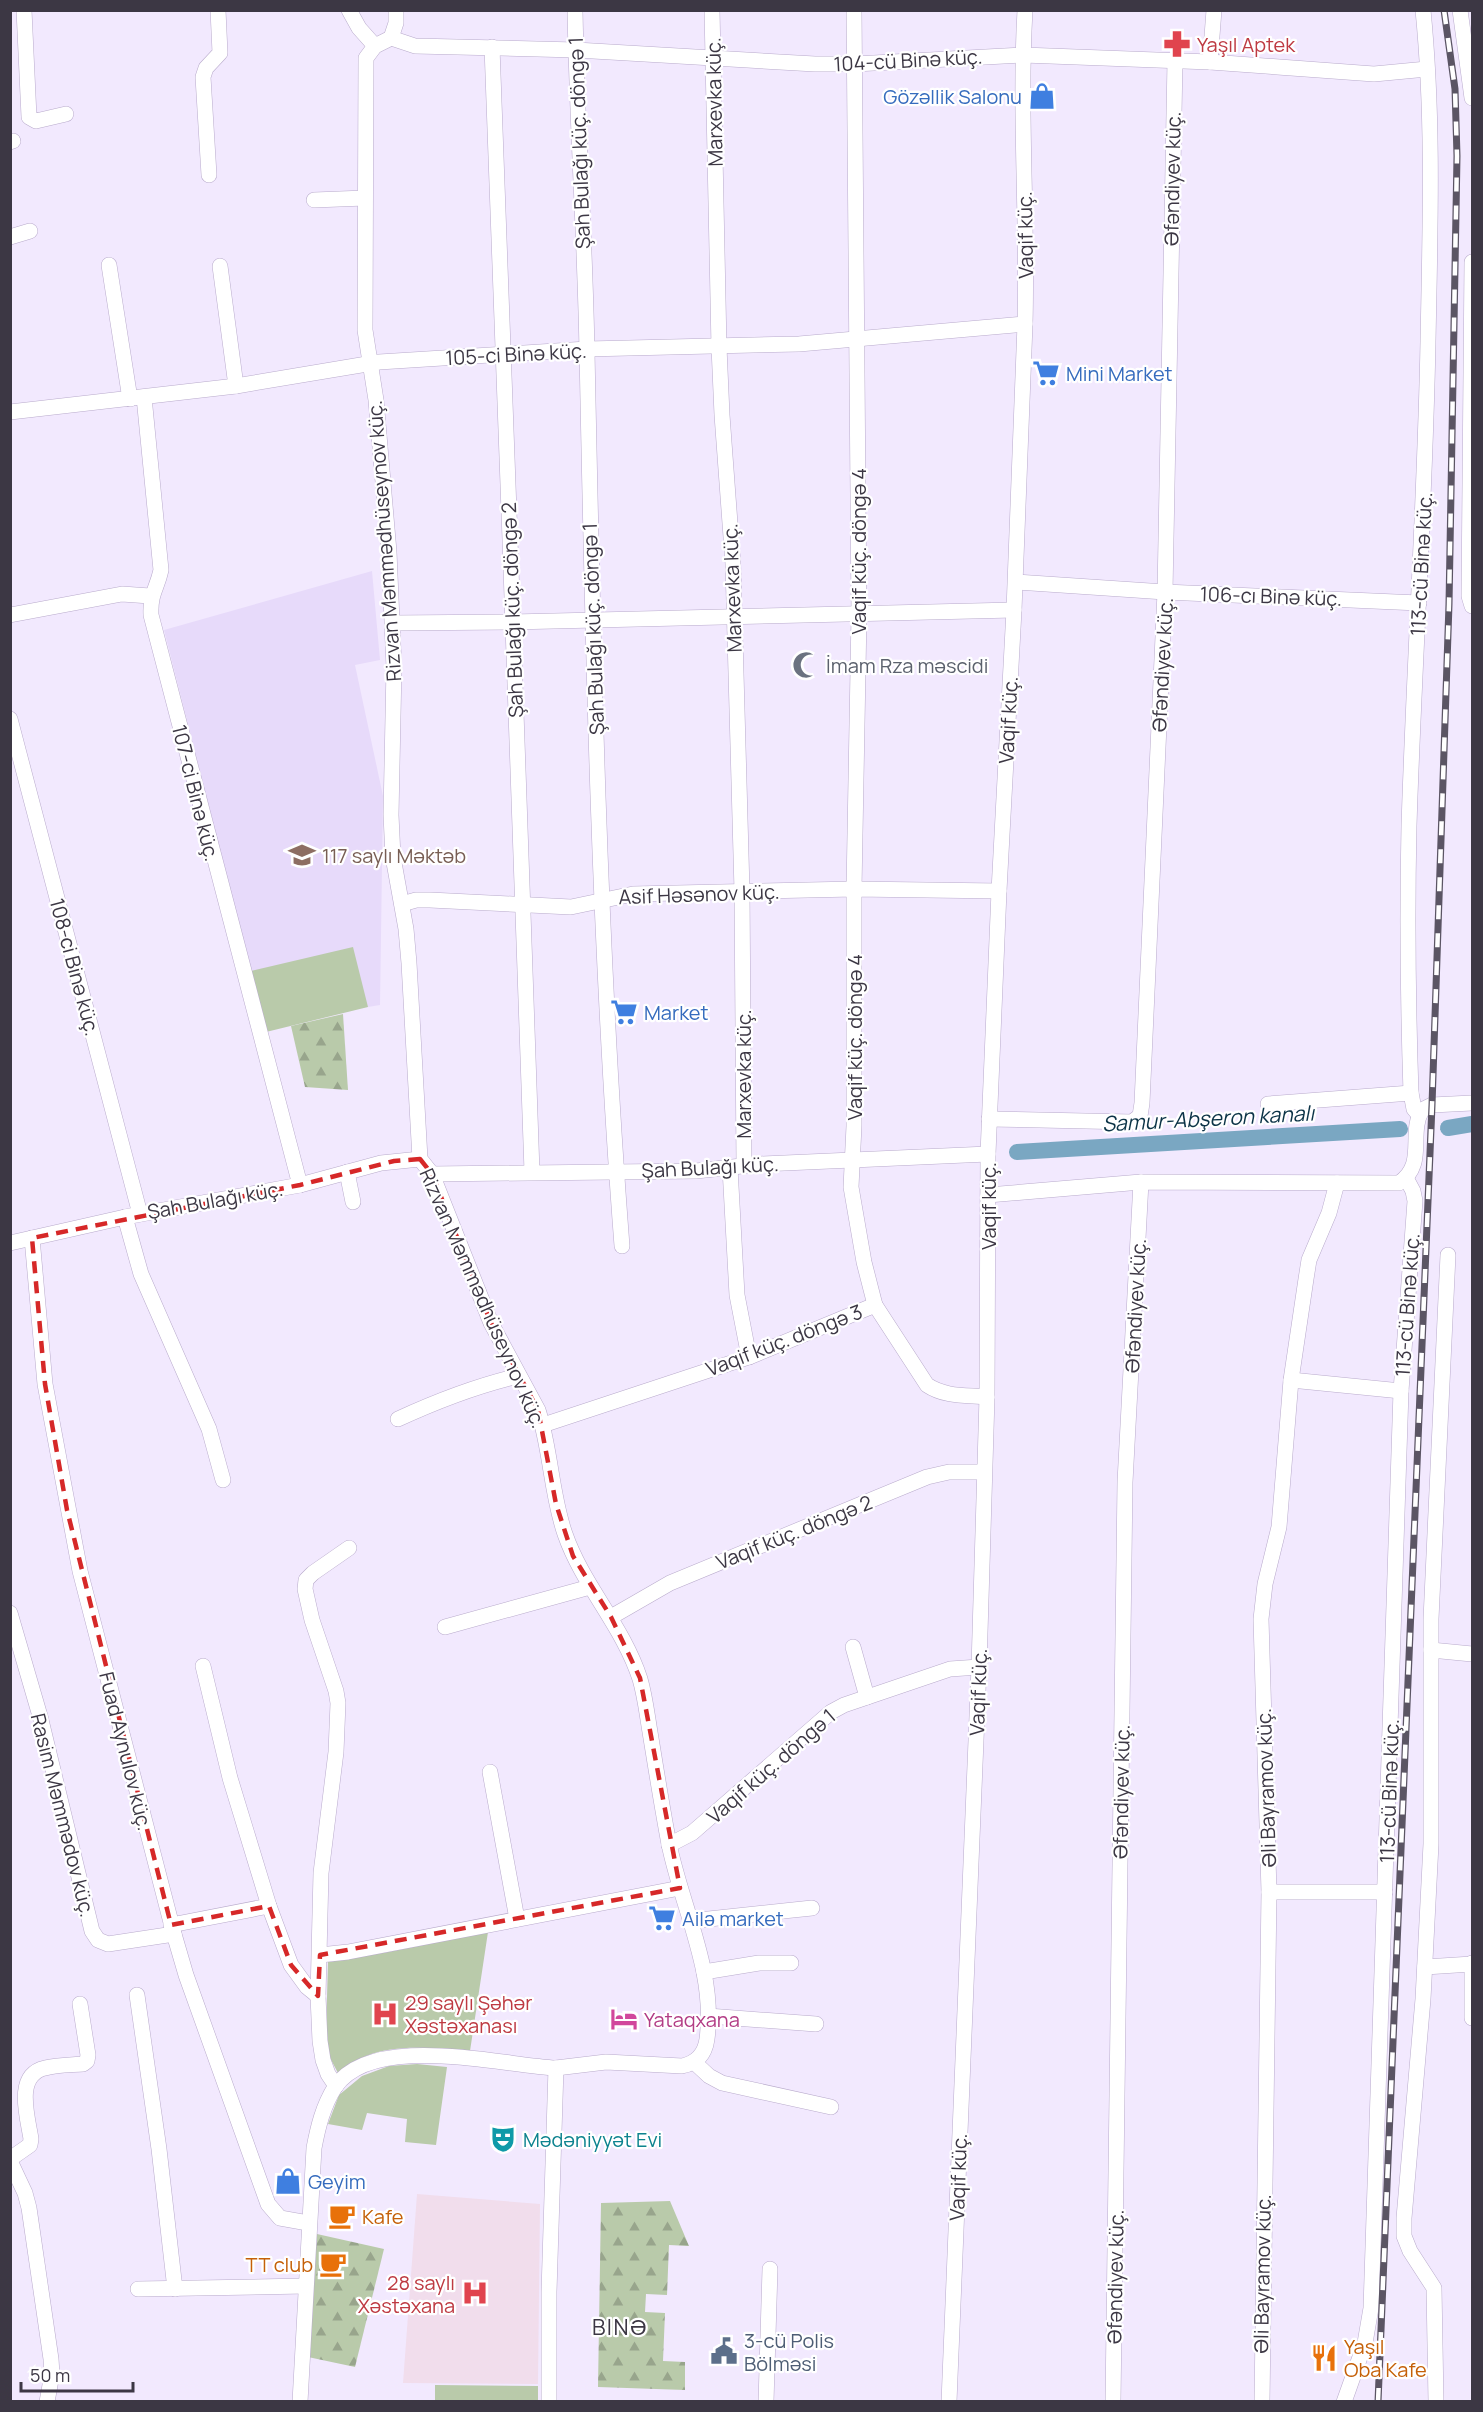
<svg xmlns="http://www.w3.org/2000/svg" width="1483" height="2412" font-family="Manrope,sans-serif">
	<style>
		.built { fill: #e7dafa }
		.medical { fill: #f1ddec }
		.green { fill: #b9caaa }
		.forest { fill: url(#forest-firs) }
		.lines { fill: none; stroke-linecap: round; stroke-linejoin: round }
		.canal { stroke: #7aa7c2; stroke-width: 16 }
		.minor-casing { stroke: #b9abcc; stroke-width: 16 }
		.minor { stroke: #fff; stroke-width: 15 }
		.rail-casing { stroke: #5b5564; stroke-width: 7 }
		.rail { stroke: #fff; stroke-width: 4.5; stroke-dasharray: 14; stroke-linecap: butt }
		.marked { fill: none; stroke: #d62828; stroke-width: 4.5; stroke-dasharray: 12 8; stroke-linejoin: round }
		.labels { text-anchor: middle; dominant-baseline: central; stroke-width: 4.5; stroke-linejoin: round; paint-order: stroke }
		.health-label { font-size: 20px; fill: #be3a42; stroke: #fff; text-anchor: start }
		.street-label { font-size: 20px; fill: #3c3744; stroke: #fff }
		.shop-label { font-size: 20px; fill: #366cbe; stroke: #fff; text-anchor: start }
		.worship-label { font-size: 20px; fill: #5b616d; stroke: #fff; text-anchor: start }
		.education-label { font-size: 20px; fill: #785e54; stroke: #fff; text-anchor: start }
		.hotel-label { font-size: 20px; fill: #b23c85; stroke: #fff; text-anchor: start }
		.culture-label { font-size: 20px; fill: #0d838f; stroke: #fff; text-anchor: start }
		.food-label { font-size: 20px; fill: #c56008; stroke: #fff; text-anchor: start }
		.service-label { font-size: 20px; fill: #4e5e75; stroke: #fff; text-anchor: start }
		.water-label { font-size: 21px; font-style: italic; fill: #0b3347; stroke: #fff }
		.quarter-label { font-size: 22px; letter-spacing: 1.5px; fill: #3c3744; stroke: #fff }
	</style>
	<defs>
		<pattern id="forest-firs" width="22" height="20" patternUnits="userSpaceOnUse" patternTransform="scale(1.5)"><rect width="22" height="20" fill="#b9caaa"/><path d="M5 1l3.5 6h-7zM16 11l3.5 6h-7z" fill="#98a58c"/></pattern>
	</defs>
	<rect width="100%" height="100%" fill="#f2e9fe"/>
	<polygon class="built" points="372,571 380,660 355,665 383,796 380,1005 368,1007 251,971 164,630"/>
	<polygon class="medical" points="417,2194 540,2204 538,2384 403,2383"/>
	<g class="green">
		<polygon points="353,947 368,1007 266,1032 251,971"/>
		<path d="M 488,1932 L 470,2051 C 435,2049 400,2043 366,2056 C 356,2060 347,2068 338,2073 L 329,2056 L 326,2032 L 328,1962 L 388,1952 Z"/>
		<polygon points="417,2064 447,2067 436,2145 405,2142 407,2119 367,2113 362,2130 328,2124 339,2095 362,2076 389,2066"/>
		<polygon points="435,2385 538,2386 538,2401 435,2401"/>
	</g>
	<g class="forest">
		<polygon points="343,1014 348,1090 305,1087 291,1026"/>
		<polygon points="670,2201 689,2246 669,2245 667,2295 646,2294 645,2312 665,2313 663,2361 685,2362 685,2390 598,2387 601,2203"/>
		<polygon points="317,2234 384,2249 355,2367 308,2357"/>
	</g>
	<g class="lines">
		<g class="canal">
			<polyline points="1448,1128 1472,1124"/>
			<polyline points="1017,1152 1400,1129"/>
		</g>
		<defs>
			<g id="minor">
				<polyline points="24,10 29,117 36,121 66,114"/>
				<polyline points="349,10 359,28 375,46"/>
				<path d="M 396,10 L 396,23 L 391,38 L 375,46 L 366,58 L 365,330 L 376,400 L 389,552 L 394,667 L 391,815 L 393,857 L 406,929 L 409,963 L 420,1159 L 432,1174 L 491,1323 L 538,1410 C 551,1450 551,1494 565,1534 C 583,1586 623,1626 640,1679 C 645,1696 647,1714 650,1732 C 656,1769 662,1807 669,1844 C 682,1908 716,1972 707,2039 C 705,2054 697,2063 682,2066 L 606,2062 L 556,2068 L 549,2292 L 549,2402"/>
				<path d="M 575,10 C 577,124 585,238 587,352 C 593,650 599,949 622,1246"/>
				<polyline points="712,10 719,347 722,415 733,564 742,891 744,1166"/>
				<polyline points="854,10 859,615 854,889 854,1126 851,1187 864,1262 875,1305"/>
				<polyline points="1460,10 1472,98"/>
				<polyline points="391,38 415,46 576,50 815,64 855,64 1023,55 1210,62 1374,74 1427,69"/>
				<path d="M 492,47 C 504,422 522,797 532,1172"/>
				<polyline points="1210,62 1214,10"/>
				<polyline points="10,142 13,141"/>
				<polyline points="209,175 203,77 206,68 220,53 218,10"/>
				<polyline points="314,200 365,198"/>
				<polyline points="10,237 30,231"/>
				<polyline points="1472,262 1469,596 1472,606"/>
				<polyline points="109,265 130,399"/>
				<polyline points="220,266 236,386"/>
				<path d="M 144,397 L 161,570 C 157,589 150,593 151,615 L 300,1185"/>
				<polyline points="10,412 236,386 379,362 587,349 799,344 1025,324"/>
				<polyline points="1016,582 1165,592 1419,603"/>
				<polyline points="10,615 122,594 150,596"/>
				<polyline points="393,623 512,622 1014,610"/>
				<polyline points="10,719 140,1214"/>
				<polyline points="402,904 416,900 430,900 571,907 633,894 854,889 999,891"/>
				<polyline points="1268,1104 1411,1093"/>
				<path d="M 1419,1115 L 1414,1109 L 1411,1093 C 1408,1004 1407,915 1409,826 C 1414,665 1425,504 1428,342 C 1430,232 1434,121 1423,10"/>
				<polyline points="989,1119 1132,1122 1140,1116 1142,1103 1165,592 1175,61"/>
				<polyline points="730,1168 737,1295 749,1357"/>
				<polyline points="347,1172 353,1202"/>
				<polyline points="432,1174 696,1171 760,1164 988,1154"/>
				<path d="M 988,1195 L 1141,1182 L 1399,1183 C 1427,1164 1408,1134 1422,1110 L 1432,1105 L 1472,1103"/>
				<polyline points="125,1217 141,1274 209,1429 223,1480"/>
				<polyline points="32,1238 45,1384 80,1571 174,1934 186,1975 268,2204 280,2218 308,2223"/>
				<polyline points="10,1243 125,1217 300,1185 381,1163 420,1159"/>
				<polyline points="1291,1380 1401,1391"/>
				<path d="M 398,1419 C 437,1401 476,1386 518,1376"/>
				<path d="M 543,1425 L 749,1357 L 875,1305 L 927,1385 C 945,1397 965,1395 987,1397"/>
				<polyline points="10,1613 40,1716 92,1931 98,1940 108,1944 174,1934"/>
				<polyline points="611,1617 670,1583 927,1477 949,1472 984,1472"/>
				<polyline points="445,1627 590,1587"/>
				<polyline points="853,1647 867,1697"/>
				<polyline points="1431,1650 1472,1654"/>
				<polyline points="203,1666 230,1778 269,1906 291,1965 307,1987 318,1996"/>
				<polyline points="490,1772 517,1919"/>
				<polyline points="669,1845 692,1833 831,1712 844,1705 950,1669 979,1667"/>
				<polyline points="1269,1892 1385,1892"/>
				<polyline points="690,1921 812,1908"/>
				<polyline points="171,1925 269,1906"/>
				<polyline points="320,1955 348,1952 680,1888"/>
				<polyline points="1425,1967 1472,1964"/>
				<polyline points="704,1972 759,1963 791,1963"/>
				<polyline points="137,1995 159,2149 175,2289"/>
				<polyline points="708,2016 816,2024"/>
				<polyline points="1472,2018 1472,1963"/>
				<polyline points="695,2063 709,2076 722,2083 831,2107"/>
				<polyline points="336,2086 328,2074 323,2060 320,2041 318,1996 321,1873 336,1752 338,1703 336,1691 312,1620 305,1589 306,1580 313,1573 349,1548"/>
				<path d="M 10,2159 L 30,2145 L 31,2139 C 28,2118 14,2075 45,2068 C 56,2065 70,2065 83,2064 L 87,2061 L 88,2055 L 80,2004"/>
				<polyline points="10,2161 25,2193 29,2208 51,2359 52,2374 47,2402"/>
				<polyline points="138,2289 305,2286"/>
				<path d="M 300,2402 L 314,2148 C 318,2127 323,2106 335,2087 C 373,2032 499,2065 556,2068"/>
				<polyline points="766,2402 770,2269"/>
				<path d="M 949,2402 L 979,1667 L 987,1397 L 988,1154 L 999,891 L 1014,610 L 1025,324 C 1028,220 1019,115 1025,10"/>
				<polyline points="1113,2402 1125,1482 1141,1182"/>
				<polyline points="1262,2402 1269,1892 1261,1619 1265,1584 1279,1527 1291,1380 1306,1279 1309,1260 1329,1213 1337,1183"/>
				<polyline points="1344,2402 1365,2343 1371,2308 1401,1391 1415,1201 1413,1191 1406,1178"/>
				<polyline points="1436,2402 1434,2288 1410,2251 1404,2236 1404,2218 1423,1999 1431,1844 1431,1619 1448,1255"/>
			</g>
		</defs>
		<use href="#minor" class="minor-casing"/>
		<use href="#minor" class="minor"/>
		<defs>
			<polyline id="rail" points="1378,2402 1432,1105 1449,604 1457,156 1455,89 1444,10"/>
		</defs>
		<use href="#rail" class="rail-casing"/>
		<use href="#rail" class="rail"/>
	</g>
	<path class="marked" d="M 420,1159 L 432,1174 L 491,1323 L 538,1410 L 556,1504 L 573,1556 L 611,1617 L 640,1678 L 680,1888 L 320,1955 L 318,1996 L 291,1965 L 269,1906 L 171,1925 L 67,1510 L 45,1384 L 32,1238 L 300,1185 L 394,1161 Z"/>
	<defs>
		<symbol id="pharmacy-bare" viewBox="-9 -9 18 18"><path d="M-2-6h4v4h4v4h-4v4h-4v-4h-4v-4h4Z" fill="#e0444e" stroke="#fff" stroke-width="2.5" paint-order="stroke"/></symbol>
		<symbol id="shop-bare" viewBox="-9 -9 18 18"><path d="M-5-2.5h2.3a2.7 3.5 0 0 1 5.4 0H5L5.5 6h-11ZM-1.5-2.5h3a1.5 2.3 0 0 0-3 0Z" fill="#3f7fe0" stroke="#fff" stroke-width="2.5" paint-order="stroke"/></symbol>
		<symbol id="supermarket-bare" viewBox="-9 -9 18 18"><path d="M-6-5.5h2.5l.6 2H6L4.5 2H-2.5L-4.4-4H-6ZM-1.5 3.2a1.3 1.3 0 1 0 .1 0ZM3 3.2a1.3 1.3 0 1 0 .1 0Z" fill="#3f7fe0" stroke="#fff" stroke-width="2.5" paint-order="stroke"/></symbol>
		<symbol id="mosque-bare" viewBox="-9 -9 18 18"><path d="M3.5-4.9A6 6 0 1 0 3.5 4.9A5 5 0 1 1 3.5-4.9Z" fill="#6b7280" stroke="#fff" stroke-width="2.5" paint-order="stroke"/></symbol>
		<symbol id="school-bare" viewBox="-9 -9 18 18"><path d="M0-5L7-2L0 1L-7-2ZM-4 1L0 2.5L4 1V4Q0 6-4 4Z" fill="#8d6e63" stroke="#fff" stroke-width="2.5" paint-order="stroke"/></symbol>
		<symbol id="hospital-bare" viewBox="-9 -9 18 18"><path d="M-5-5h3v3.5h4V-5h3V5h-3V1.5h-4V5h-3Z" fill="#e0444e" stroke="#fff" stroke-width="2.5" paint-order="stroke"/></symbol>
		<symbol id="hotel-bare" viewBox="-9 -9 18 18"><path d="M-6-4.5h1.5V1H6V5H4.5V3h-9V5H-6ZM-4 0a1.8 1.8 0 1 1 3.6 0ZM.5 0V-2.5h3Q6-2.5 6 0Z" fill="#d1479c" stroke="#fff" stroke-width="2.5" paint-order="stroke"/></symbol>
		<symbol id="theatre-bare" viewBox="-9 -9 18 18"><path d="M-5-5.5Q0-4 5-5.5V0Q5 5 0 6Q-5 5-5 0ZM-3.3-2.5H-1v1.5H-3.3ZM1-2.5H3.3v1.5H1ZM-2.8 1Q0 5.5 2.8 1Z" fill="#0f9aa8" stroke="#fff" stroke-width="2.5" paint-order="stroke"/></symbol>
		<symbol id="cafe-bare" viewBox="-9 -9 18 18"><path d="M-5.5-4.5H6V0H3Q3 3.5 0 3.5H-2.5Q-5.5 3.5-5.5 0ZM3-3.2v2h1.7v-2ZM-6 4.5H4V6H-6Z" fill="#e8710a" stroke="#fff" stroke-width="2.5" paint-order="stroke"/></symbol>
		<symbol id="civic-bare" viewBox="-9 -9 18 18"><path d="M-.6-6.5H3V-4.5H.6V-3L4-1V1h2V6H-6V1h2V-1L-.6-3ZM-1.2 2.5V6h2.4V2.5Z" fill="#5c6f8a" stroke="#fff" stroke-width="2.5" paint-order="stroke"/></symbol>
		<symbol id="restaurant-bare" viewBox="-9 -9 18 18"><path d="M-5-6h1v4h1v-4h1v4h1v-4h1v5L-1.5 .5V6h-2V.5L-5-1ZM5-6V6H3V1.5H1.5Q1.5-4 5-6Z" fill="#e8710a" stroke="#fff" stroke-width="2.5" paint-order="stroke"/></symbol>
	</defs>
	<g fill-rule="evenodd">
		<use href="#pharmacy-bare" x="1158" y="25" width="38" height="38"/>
		<use href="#shop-bare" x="1023" y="77" width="38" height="38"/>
		<use href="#supermarket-bare" x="1027" y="354" width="38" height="38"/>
		<use href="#mosque-bare" x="787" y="646" width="38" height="38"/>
		<use href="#school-bare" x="283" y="836" width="38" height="38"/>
		<use href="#supermarket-bare" x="605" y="993" width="38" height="38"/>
		<use href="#supermarket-bare" x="643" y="1899" width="38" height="38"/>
		<use href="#hospital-bare" x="366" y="1995" width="38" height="38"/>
		<use href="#hotel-bare" x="605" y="2000" width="38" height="38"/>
		<use href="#theatre-bare" x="484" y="2120" width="38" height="38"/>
		<use href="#shop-bare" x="269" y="2162" width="38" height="38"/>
		<use href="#cafe-bare" x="323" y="2197" width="38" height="38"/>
		<use href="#cafe-bare" x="314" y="2245" width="38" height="38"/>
		<use href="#hospital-bare" x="456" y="2274" width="38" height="38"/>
		<use href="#civic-bare" x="705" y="2332" width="38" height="38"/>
		<use href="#restaurant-bare" x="1305" y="2339" width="38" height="38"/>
	</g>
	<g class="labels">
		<g class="health-label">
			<text x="1197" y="44">Yaşıl Aptek</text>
			<text x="405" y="2002">29 saylı Şəhər<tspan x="405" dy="23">Xəstəxanası</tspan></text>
			<text x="455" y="2282" text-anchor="end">28 saylı<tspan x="455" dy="23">Xəstəxana</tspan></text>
		</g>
		<g class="street-label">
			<text transform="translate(908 60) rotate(-3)">104-cü Binə küç.</text>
			<text transform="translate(714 102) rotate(-91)">Marxevka küç.</text>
			<text transform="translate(579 143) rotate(-92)">Şah Bulağı küç. döngə 1</text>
			<text transform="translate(1172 179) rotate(-89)">Əfəndiyev küç.</text>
			<text transform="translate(1025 235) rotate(-91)">Vaqif küç.</text>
			<text transform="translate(516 354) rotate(-3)">105-ci Binə küç.</text>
			<text transform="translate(384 541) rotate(-94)">Rizvan Məmmədhüseynov küç.</text>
			<text transform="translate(858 551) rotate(-90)">Vaqif küç. döngə 4</text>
			<text transform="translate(1421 564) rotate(-87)">113-cü Binə küç.</text>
			<text transform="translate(732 588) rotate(-92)">Marxevka küç.</text>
			<text transform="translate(1271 596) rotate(2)">106-cı Binə küç.</text>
			<text transform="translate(512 610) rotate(-92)">Şah Bulağı küç. döngə 2</text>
			<text transform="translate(593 629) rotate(-92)">Şah Bulağı küç. döngə 1</text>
			<text transform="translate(1162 665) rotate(-87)">Əfəndiyev küç.</text>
			<text transform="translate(1008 720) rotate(-87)">Vaqif küç.</text>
			<text transform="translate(196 793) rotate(76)">107-ci Binə küç.</text>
			<text transform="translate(699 894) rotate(-2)">Asif Həsənov küç.</text>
			<text transform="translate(75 967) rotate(75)">108-ci Binə küç.</text>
			<text transform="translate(854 1037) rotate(-90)">Vaqif küç. döngə 4</text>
			<text transform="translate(743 1074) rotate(-90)">Marxevka küç.</text>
			<text transform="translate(710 1167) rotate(-3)">Şah Bulağı küç.</text>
			<text transform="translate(215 1200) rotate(-10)">Şah Bulağı küç.</text>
			<text transform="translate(988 1206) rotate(-90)">Vaqif küç.</text>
			<text transform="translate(483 1298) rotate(66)">Rizvan Məmmədhüseynov küç.</text>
			<text transform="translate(1407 1305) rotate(-86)">113-cü Binə küç.</text>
			<text transform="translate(1135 1306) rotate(-87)">Əfəndiyev küç.</text>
			<text transform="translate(784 1340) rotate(-21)">Vaqif küç. döngə 3</text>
			<text transform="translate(794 1532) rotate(-22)">Vaqif küç. döngə 2</text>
			<text transform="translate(978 1692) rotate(-88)">Vaqif küç.</text>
			<text transform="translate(126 1751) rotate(76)">Fuad Aynulov küç.</text>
			<text transform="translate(771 1766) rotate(-41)">Vaqif küç. döngə 1</text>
			<text transform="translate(1266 1788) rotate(-92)">Əli Bayramov küç.</text>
			<text transform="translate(1389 1791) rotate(-88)">113-cü Binə küç.</text>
			<text transform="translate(1121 1792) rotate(-89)">Əfəndiyev küç.</text>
			<text transform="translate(63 1815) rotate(76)">Rasim Məmmədov küç.</text>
			<text transform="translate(958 2177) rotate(-88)">Vaqif küç.</text>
			<text transform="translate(1262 2274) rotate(-89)">Əli Bayramov küç.</text>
			<text transform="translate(1115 2277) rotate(-89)">Əfəndiyev küç.</text>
		</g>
		<g class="shop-label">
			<text x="1022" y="96" text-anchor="end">Gözəllik Salonu</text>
			<text x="1066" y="373">Mini Market</text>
			<text x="644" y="1012">Market</text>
			<text x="682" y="1918">Ailә market</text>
			<text x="308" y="2181">Geyim</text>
		</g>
		<g class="worship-label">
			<text x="826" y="665">İmam Rza məscidi</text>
		</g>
		<g class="education-label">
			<text x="322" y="855">117 saylı Məktəb</text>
		</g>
		<g class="hotel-label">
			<text x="644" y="2019">Yataqxana</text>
		</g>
		<g class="culture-label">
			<text x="523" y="2139">Mədəniyyət Evi</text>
		</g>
		<g class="food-label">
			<text x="362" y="2216">Kafe</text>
			<text x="313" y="2264" text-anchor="end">TT club</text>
			<text x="1344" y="2346">Yaşıl<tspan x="1344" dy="23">Oba Kafe</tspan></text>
		</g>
		<g class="service-label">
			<text x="744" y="2340">3-cü Polis<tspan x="744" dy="23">Bölməsi</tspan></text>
		</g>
		<g class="water-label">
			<text transform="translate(1208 1118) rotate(-3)">Samur-Abşeron kanalı</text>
		</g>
		<g class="quarter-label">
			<text x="620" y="2327">BINƏ</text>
		</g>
	</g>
	<rect width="1483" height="2412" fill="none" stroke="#3c3744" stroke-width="24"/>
	<path d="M21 2382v9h112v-9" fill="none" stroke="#3c3744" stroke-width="3"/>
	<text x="30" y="2382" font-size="18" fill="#3c3744" stroke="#ffffff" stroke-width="4.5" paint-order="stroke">50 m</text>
</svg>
